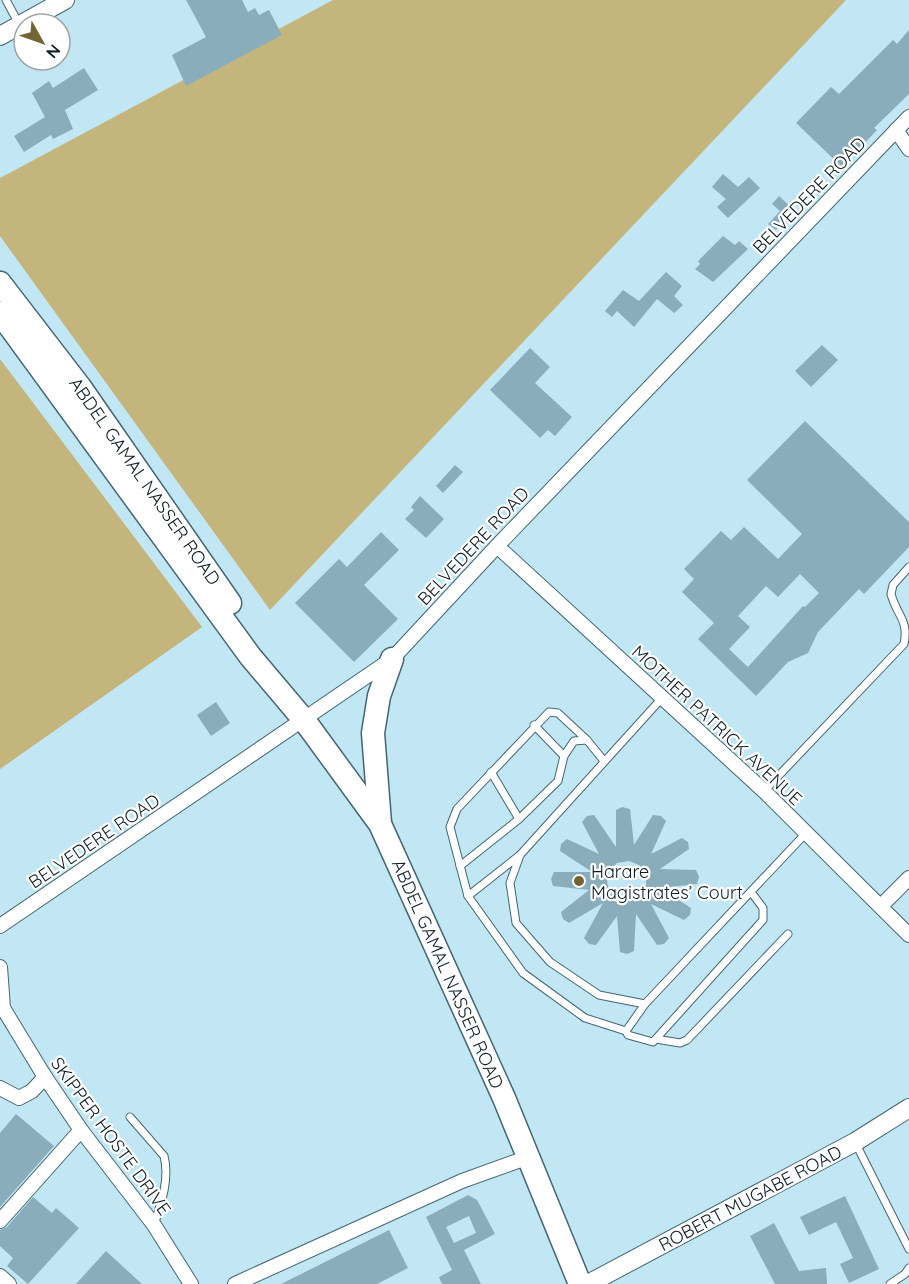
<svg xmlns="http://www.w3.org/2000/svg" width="909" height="1284" font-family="Quicksand,sans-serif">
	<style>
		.green { fill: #c3b57c }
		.building { fill: #8aadbb; fill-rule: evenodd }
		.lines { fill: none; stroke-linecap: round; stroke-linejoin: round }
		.service-casing { stroke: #446672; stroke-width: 9 }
		.minor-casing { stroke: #446672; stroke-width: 16 }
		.secondary-casing { stroke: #446672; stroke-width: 20 }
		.trunk-casing { stroke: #446672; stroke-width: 25 }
		.service { stroke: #fff; stroke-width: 7 }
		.minor { stroke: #fff; stroke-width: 14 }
		.secondary { stroke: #fff; stroke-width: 18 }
		.trunk { stroke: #fff; stroke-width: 22 }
		.poi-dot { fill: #726532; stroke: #fff; stroke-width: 2 }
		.labels { text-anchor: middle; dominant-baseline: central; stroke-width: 4.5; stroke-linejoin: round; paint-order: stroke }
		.street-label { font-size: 18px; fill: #0f1d22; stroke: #fff }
		.poi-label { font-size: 18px; fill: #0f1d22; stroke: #fff; text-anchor: start }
	</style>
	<rect width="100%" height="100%" fill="#c1e6f4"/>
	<g class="green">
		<polygon points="333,0 846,0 270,610 0,236 0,178"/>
		<polygon points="0,359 202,627 0,769"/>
	</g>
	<g class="building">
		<polygon points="186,0 242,0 248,12 255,8 259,15 269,10 282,35 186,86 172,55 206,37"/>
		<polygon points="909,30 909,94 874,128 877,130 842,167 796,123 831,87 839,94 893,40 897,44"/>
		<polygon points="84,68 98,90 65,110 73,129 53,139 51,135 24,152 14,136 45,117 32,93 49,81 53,88"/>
		<polygon points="723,174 738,187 749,177 760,188 728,218 717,207 726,199 712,187"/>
		<polygon points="779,196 794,210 776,230 768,224 780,211 772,204"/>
		<polygon points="723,236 735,245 739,241 748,249 713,282 695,269 700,264 698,261"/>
		<polygon points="666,272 682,286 674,296 683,305 674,313 657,299 634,327 617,311 612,317 605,311 623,290 639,301"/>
		<polygon points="822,345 838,360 811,387 795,371"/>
		<polygon points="530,348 550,367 535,383 572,417 555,436 548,430 540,438 490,390"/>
		<path d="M 805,421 L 909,522 L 909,547 L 864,594 L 859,589 L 818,632 L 808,653 L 788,662 L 756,696 L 698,639 L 714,623 L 682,592 L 694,579 L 684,569 L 721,531 L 731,540 L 744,527 L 778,559 L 802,534 L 747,480 ZM 800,574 L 819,593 L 805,607 L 803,606 L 748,667 L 729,649 L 750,627 L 738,616 L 766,586 L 778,597 Z"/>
		<polygon points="455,465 463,472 443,493 436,486"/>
		<polygon points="420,496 444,519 426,538 405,519 414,510 411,507"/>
		<polygon points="381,532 399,550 364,585 398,619 354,662 295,603 339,559 347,567"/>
		<polygon points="216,702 230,723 211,736 197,715"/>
		<path d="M 622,807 L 630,809 L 634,845 L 653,815 L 661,816 L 666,821 L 651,854 L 682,838 L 688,842 L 689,849 L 660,869 L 696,870 L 699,877 L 697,884 L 660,888 L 691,908 L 690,915 L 684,920 L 651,904 L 669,938 L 664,944 L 657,945 L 636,914 L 634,951 L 627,954 L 620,952 L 617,916 L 596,945 L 589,944 L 584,938 L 603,903 L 569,923 L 563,919 L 561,912 L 589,890 L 553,886 L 551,879 L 554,872 L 592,872 L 560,851 L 561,844 L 567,839 L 599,854 L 582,822 L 587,816 L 594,815 L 616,847 L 616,810 ZM 629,861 L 639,865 L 646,875 L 646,886 L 640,896 L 631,901 L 619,900 L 610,893 L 607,882 L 609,871 L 617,863 Z"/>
		<polygon points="16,1114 54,1146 0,1207 0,1133"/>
		<path d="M 468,1195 L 477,1200 L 495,1234 L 464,1250 L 481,1284 L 442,1284 L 439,1277 L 452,1270 L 426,1217 ZM 469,1216 L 476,1233 L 454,1243 L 446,1227 Z"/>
		<polygon points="845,1196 879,1269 849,1283 840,1264 853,1258 836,1222 809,1235 800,1217"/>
		<polygon points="33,1197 52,1213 56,1208 79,1228 28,1284 7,1266 13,1258 0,1246 0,1230 7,1227"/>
		<polygon points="774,1223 799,1271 826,1268 827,1284 775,1284 750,1236"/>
		<polygon points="389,1230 408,1268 377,1284 281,1284"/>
		<polygon points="106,1251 142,1284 76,1284"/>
	</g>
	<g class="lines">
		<defs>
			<g id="service">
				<polyline points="6,0 19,24"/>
				<polyline points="662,698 520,855 510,883 516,923 550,962 599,995 645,1004 807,832"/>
				<polyline points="534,725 564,756"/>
				<polyline points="587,740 558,713 549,712 457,809 450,827 468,896 523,973 585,1018 626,1031"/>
				<polyline points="491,772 519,819"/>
				<path d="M 764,791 L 904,644 C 909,620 897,616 891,594 L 893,585 L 909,567"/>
				<polyline points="460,866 519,819 558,781 564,756 574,741 587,740 604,761"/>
				<polyline points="468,896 520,855"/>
				<polyline points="645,1004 626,1031 628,1035 653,1042 763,920 763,908 751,892"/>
				<polyline points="656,1039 680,1043 687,1040 788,934"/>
				<path d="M 130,1117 L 164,1156 C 170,1179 161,1204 154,1225"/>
				<polyline points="855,1142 909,1249"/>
				<polyline points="890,1284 905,1274 909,1268"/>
			</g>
			<g id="minor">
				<polyline points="896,130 909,149"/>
				<polyline points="497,546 764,791 909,935"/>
				<polyline points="881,906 909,878"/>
				<polyline points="0,926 392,659 497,546 909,117"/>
				<polyline points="0,967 3,1008 45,1077 81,1130 154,1225 191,1284"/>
				<polyline points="0,1088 19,1098 32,1091 45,1077"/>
				<polyline points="0,1221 81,1130"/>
				<polyline points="0,1276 9,1284"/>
				<polyline points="235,1284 462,1181 529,1157"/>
			</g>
			<g id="secondary">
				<polyline points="0,36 65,0"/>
				<polyline points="588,1284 855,1142 909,1108"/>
			</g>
			<g id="trunk">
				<polyline points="0,283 80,387 230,603"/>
				<polyline points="0,313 250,656 304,720 380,824 504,1098 580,1284"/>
				<polyline points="380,823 373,733 379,696 392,659"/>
			</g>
		</defs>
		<use href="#service" class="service-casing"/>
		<use href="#minor" class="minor-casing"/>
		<use href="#secondary" class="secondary-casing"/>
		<use href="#trunk" class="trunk-casing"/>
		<use href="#service" class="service"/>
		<use href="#minor" class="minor"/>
		<use href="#secondary" class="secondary"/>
		<use href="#trunk" class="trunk"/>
	</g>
	<circle class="poi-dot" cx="579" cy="881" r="6"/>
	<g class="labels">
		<g class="street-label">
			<text transform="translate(809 195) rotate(-46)">BELVEDERE ROAD</text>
			<text transform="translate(145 481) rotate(55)">ABDEL GAMAL NASSER ROAD</text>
			<text transform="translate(473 546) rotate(-47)">BELVEDERE ROAD</text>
			<text transform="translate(717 725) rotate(43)">MOTHER PATRICK AVENUE</text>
			<text transform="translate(94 841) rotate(-34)">BELVEDERE ROAD</text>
			<text transform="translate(448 974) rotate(66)">ABDEL GAMAL NASSER ROAD</text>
			<text transform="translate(111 1136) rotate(54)">SKIPPER HOSTE DRIVE</text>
			<text transform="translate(750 1198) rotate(-28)">ROBERT MUGABE ROAD</text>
		</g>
		<g class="poi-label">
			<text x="591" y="871">Harare<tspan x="591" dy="21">Magistrates’ Court</tspan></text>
		</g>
	</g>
	<g transform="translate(42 42) rotate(130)"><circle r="28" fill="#ffffff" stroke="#9fa5a7" stroke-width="1.5"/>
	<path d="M0-4.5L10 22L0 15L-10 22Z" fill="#726532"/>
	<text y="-9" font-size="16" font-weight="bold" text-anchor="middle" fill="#0f1d22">N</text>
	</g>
</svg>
